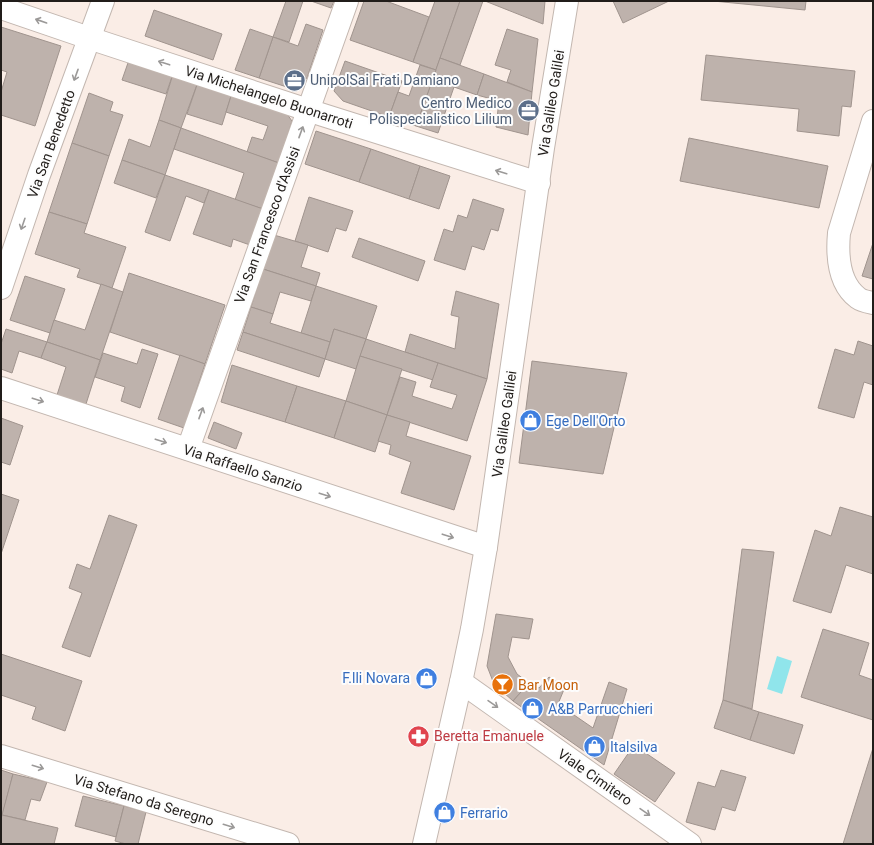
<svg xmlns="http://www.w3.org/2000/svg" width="874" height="845" font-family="Roboto,sans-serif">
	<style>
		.water { fill: #90e5eb }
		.building { fill: #beb2ac; stroke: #a0948e }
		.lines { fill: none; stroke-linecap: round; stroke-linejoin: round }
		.minor-casing { stroke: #c3b7b0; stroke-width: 24 }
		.minor { stroke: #fff; stroke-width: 22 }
		.oneway { stroke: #9b9998 }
		.labels { text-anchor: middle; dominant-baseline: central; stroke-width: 4; stroke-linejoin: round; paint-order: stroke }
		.service-label { font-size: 14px; fill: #4e5e75; stroke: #fdfdfd; text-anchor: start }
		.street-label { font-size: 14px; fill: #211d1a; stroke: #fdfdfd }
		.shop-label { font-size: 14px; fill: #366cbe; stroke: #fdfdfd; text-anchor: start }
		.food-label { font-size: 14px; fill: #c56008; stroke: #fdfdfd; text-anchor: start }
		.health-label { font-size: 14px; fill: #be3a42; stroke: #fdfdfd; text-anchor: start }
	</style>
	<rect width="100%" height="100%" fill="#faede6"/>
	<polygon class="water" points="777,656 792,661 782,694 767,689"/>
	<g class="building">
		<polygon points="286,1 303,1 289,42 273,37"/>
		<polygon points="311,1 334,1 331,8"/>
		<polygon points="364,1 386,1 429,17 413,62 350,40"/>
		<polygon points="435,1 460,1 436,70 413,62"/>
		<polygon points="460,1 483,1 460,65 440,58"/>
		<polygon points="485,1 545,1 543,24"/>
		<polygon points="613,1 669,1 623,23"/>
		<polygon points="713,1 806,1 805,10"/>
		<polygon points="154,10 222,34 213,60 145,36"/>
		<polygon points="306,24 323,30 307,78 290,88 259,78 273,37 298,46"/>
		<polygon points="1,27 61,46 35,126 1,115 1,92 7,72 1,70"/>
		<polygon points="250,29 273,37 259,78 235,70"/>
		<polygon points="507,29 538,39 532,92 507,82 511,70 495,65"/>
		<polygon points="706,55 855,71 851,107 842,106 839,136 797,131 799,109 701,100"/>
		<polygon points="440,58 484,74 477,95 454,87 438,133 416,126"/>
		<polygon points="129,60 173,74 166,94 122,80"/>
		<polygon points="345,61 402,81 389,117 343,101 334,91"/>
		<polygon points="420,65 436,70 416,126 389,117 398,92 409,96"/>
		<polygon points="173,74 198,82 181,128 159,120"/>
		<polygon points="484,74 532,92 528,135 496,127 499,101 477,95"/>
		<polygon points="198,82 232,93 222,125 187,114"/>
		<polygon points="89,93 113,102 110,111 123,115 109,156 72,143"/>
		<polygon points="232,93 284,110 292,121 279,163 247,152 252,137 263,140 268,126 226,112"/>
		<polygon points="159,120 181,128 165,175 122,160 129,139 150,147"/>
		<polygon points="181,128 279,163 263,209 235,200 244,173 174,149"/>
		<polygon points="316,131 371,149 359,182 305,164"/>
		<polygon points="689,138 828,166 819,208 680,181"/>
		<polygon points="72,143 109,156 87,224 49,212"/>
		<polygon points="371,149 420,166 409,199 359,182"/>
		<polygon points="122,160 165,175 156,198 114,183"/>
		<polygon points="420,166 450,176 439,209 409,199"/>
		<polygon points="165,175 209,190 204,203 186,196 170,241 145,232"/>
		<polygon points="209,190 263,209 250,245 233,239 231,247 193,234"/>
		<polygon points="309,197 353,211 346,231 336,228 328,252 295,241"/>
		<polygon points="473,199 504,209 498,231 491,229 484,250 472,246 465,270 434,260 444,229 453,232 458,215 467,218"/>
		<polygon points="49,212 87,224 84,233 126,247 112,288 77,277 80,269 35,254"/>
		<polygon points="274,235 308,245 301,267 320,273 316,286 263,269"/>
		<polygon points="359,238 425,261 418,281 352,257"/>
		<polygon points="873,243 873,279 862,276"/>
		<polygon points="263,269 316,286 311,301 280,292 273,314 251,307"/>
		<polygon points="129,273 225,305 205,364 110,332"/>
		<polygon points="25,276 65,289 50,333 10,320"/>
		<polygon points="101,284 123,292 100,360 47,342 54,320 85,330"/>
		<polygon points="316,286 377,306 366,339 334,329 330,342 301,333"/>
		<polygon points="456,291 499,304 487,379 405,352 410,334 455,349 459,317 451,315"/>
		<polygon points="251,307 273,314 270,323 330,342 325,359 243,332"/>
		<polygon points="6,329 47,342 41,358 19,351 12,373 1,369 1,344"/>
		<polygon points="334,329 366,339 356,369 325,359"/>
		<polygon points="243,332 325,359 319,377 237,350"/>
		<polygon points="366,339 438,363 433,380 360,356"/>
		<polygon points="858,341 873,346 873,385 864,382 854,418 818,408 835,349 854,355"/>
		<polygon points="47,342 100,360 86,404 57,395 66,367 41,358"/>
		<polygon points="142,349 158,354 140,408 121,401 125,387 95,377 103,353 137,364"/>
		<polygon points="180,355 205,364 184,428 158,419"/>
		<polygon points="360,356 402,369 387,415 346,401"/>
		<polygon points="532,361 627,373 603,474 519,463"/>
		<polygon points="438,363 487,379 467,441 387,415 400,377 416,382 412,396 452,409 457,395 430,387"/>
		<polygon points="232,365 297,386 285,422 221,402"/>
		<polygon points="297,386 346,401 334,438 285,422"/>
		<polygon points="346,401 387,415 375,452 334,438"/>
		<polygon points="387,415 410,422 406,436 471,456 454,510 401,493 411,462 389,454 391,445 378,441"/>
		<polygon points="1,418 23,426 10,465 1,462"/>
		<polygon points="214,422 242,433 236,449 208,438"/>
		<polygon points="1,494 19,500 1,554"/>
		<polygon points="840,507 873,517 873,574 846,565 831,613 793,601 815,530 831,536"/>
		<polygon points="109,515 137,525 90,657 62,647 82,593 69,588 77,564 90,569"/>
		<polygon points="742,549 774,552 752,709 723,700"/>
		<polygon points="496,614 533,619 529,639 512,637 508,657 517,674 529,683 513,701 494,684 487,666"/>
		<polygon points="823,629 869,643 859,675 873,680 873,720 801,697"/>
		<polygon points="1,654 82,681 65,731 32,719 36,707 1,695"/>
		<polygon points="549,677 565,687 558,704 593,728 609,682 627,689 604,765 513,701 529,683 539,688"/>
		<polygon points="723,700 759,712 750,740 714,728"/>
		<polygon points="759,712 803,725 794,754 750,740"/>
		<polygon points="634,745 675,773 655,802 614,774"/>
		<polygon points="873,748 873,844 843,844"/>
		<polygon points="1,770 13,774 1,820"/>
		<polygon points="721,770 746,777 735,811 722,807 715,830 686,822 698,782 715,787"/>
		<polygon points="13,774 47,782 40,801 31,799 25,820 2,815"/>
		<polygon points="83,796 124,806 116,837 75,826"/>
		<polygon points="124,806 146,812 138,844 126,844 115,841"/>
		<polygon points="2,815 58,828 54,844 1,844 1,820"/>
	</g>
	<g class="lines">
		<defs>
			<g id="minor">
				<polyline points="1,8 89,38 323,115 539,183"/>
				<path d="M 873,121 L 839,233 C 837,255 838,283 858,298 C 862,301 868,302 873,303"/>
				<polyline points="1,288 39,175 103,1"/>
				<polyline points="1,388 486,547"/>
				<polyline points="188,449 347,1"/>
				<polyline points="461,682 690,844"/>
				<polyline points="1,756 288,844"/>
				<polyline points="424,844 461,682 472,629 486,547 543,148 567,1"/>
			</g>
		</defs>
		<use href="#minor" class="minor-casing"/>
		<use href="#minor" class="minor"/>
	</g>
	<defs><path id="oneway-shaft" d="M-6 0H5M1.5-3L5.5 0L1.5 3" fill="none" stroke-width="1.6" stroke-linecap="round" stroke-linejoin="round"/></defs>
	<g class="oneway">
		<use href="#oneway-shaft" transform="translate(41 21) rotate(-161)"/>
		<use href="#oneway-shaft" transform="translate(164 63) rotate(-162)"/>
		<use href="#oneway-shaft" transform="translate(76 75) rotate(110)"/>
		<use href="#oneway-shaft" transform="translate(301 132) rotate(-70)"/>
		<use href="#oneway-shaft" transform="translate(501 172) rotate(-163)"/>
		<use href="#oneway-shaft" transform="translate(23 224) rotate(109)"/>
		<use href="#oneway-shaft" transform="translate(38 400) rotate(18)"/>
		<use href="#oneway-shaft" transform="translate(201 413) rotate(-70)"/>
		<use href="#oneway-shaft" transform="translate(161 441) rotate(18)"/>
		<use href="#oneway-shaft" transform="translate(325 495) rotate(18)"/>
		<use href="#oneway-shaft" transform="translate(448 536) rotate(18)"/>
		<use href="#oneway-shaft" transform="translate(493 704) rotate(35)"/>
		<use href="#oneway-shaft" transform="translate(38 767) rotate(17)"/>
		<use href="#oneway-shaft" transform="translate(645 812) rotate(35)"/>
		<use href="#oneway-shaft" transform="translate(229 826) rotate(17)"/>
	</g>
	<defs>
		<symbol id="office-disc" viewBox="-11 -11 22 22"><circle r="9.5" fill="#5c6f8a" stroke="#fdfdfd"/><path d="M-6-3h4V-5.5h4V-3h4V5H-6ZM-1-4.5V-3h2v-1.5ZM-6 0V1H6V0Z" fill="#fff"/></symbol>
		<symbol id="shop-disc" viewBox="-11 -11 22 22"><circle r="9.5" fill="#3f7fe0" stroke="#fdfdfd"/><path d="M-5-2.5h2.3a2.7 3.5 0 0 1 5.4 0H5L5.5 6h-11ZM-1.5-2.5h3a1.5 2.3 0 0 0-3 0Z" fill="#fff"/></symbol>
		<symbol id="bar-disc" viewBox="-11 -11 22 22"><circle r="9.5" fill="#e8710a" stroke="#fdfdfd"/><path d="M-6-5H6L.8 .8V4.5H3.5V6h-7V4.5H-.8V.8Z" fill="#fff"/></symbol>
		<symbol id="pharmacy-disc" viewBox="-11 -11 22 22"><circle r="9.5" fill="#e0444e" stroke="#fdfdfd"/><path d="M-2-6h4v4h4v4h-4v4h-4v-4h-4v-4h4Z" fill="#fff"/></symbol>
	</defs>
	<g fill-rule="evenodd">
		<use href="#office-disc" x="282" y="68" width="25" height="25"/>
		<use href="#office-disc" x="516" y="98" width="25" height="25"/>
		<use href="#shop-disc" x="518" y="408" width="25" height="25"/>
		<use href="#shop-disc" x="414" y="666" width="25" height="25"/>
		<use href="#bar-disc" x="490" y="672" width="25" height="25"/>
		<use href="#shop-disc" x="520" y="696" width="25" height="25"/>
		<use href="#pharmacy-disc" x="406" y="724" width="25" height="25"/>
		<use href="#shop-disc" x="582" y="734" width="25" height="25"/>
		<use href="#shop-disc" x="432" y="800" width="25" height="25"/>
	</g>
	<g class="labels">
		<g class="service-label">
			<text x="310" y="80">UnipolSai Frati Damiano</text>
			<text x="512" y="103" text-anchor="end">Centro Medico<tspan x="512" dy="16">Polispecialistico Lilium</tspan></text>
		</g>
		<g class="street-label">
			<text transform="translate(269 97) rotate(18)">Via Michelangelo Buonarroti</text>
			<text transform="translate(551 103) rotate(-81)">Via Galileo Galilei</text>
			<text transform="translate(51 144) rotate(-70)">Via San Benedetto</text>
			<text transform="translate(267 225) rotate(-70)">Via San Francesco d'Assisi</text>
			<text transform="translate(504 424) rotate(-82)">Via Galileo Galilei</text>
			<text transform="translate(243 468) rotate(18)">Via Raffaello Sanzio</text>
			<text transform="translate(595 777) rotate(35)">Viale Cimitero</text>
			<text transform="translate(144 800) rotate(17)">Via Stefano da Seregno</text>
		</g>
		<g class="shop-label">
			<text x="546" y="421">Ege Dell'Orto</text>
			<text x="410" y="678" text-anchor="end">F.lli Novara</text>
			<text x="548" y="709">A&amp;B Parrucchieri</text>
			<text x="610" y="747">Italsilva</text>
			<text x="460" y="813">Ferrario</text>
		</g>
		<g class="food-label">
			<text x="518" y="685">Bar Moon</text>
		</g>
		<g class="health-label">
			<text x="434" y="736">Beretta Emanuele</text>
		</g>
	</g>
	<rect width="874" height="845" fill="none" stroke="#211d1a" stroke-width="4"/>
</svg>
